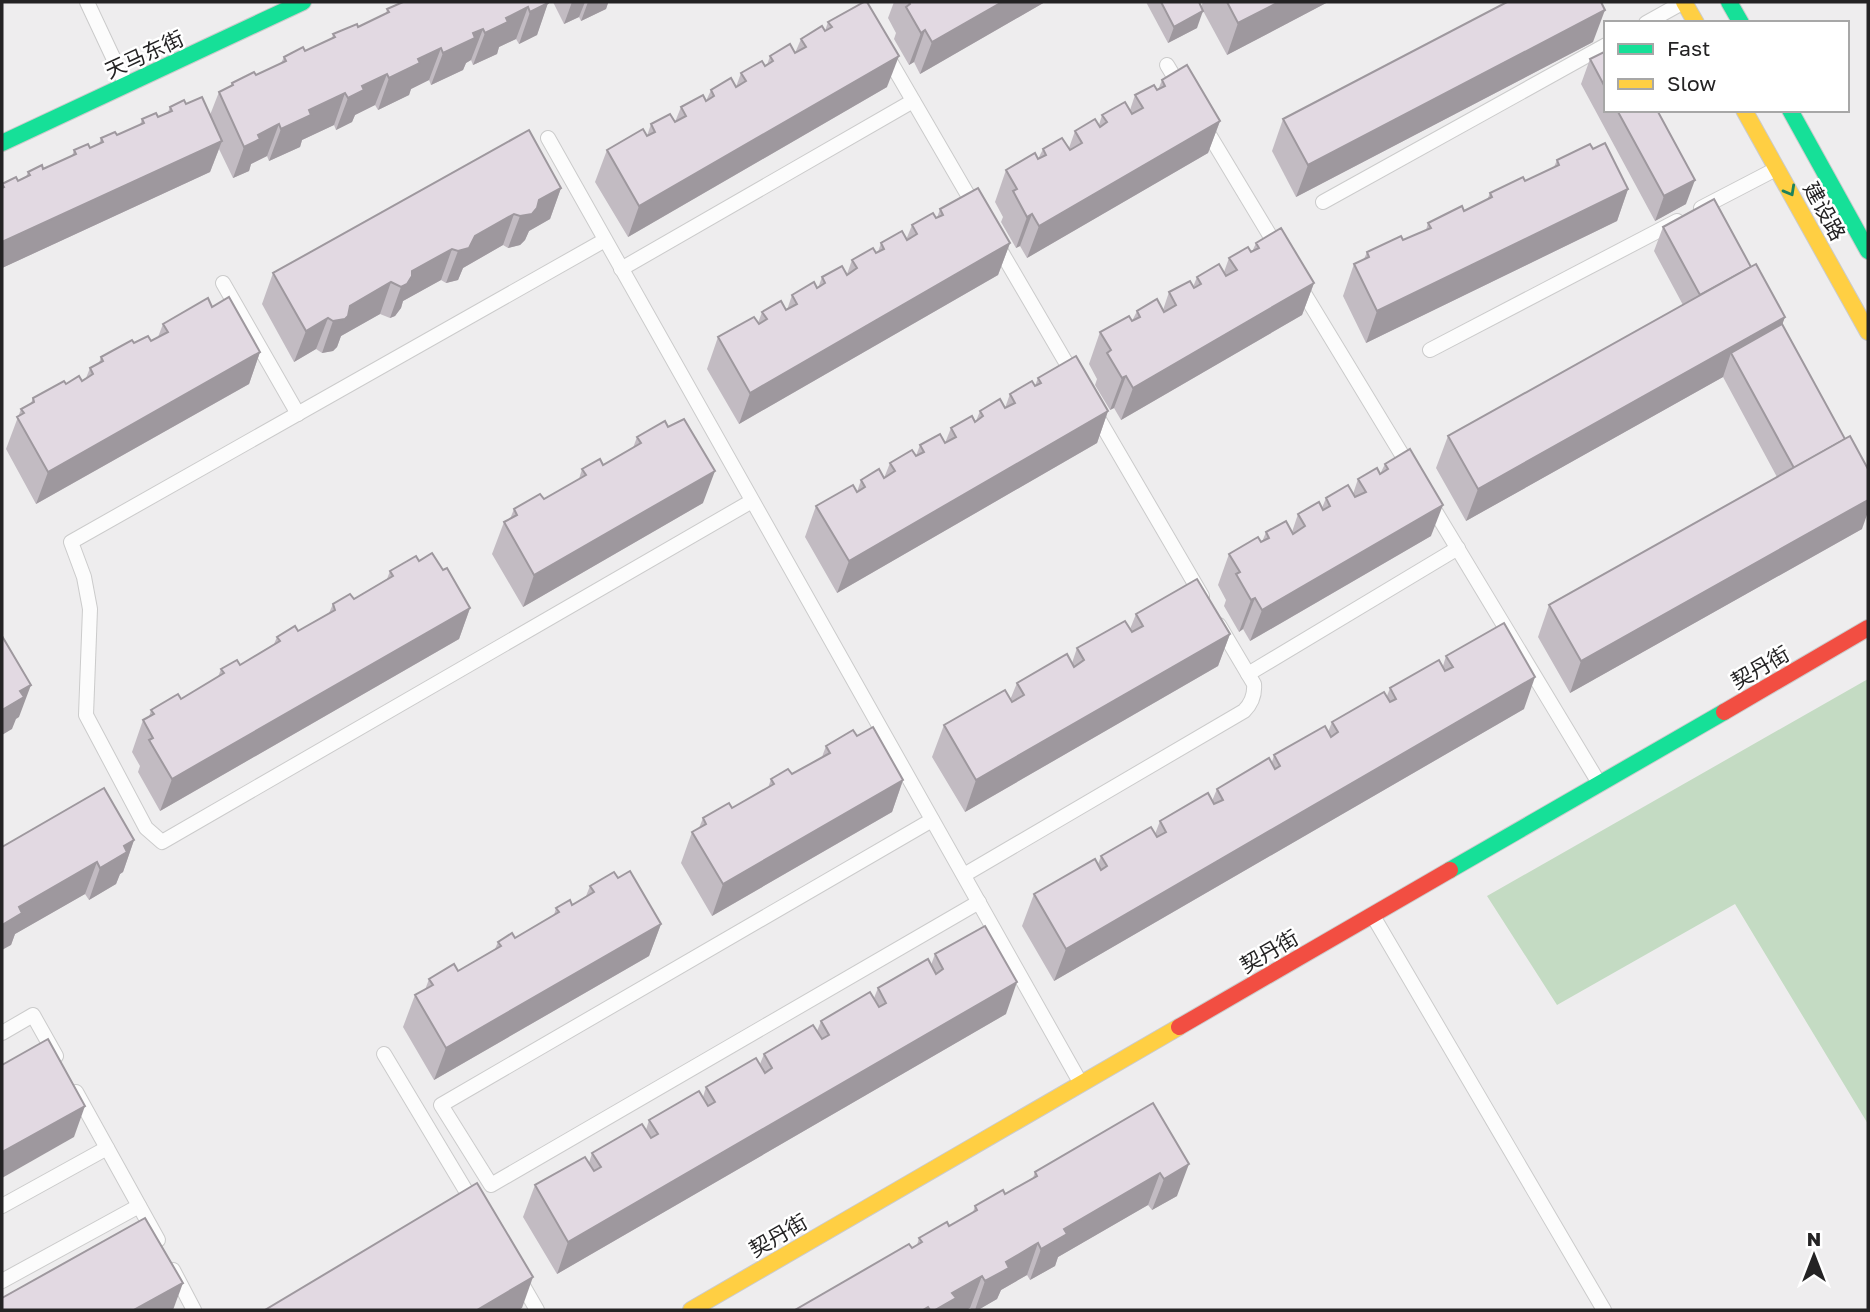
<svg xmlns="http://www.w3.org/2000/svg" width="1870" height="1312" font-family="'Golos Text','Noto Sans SC',sans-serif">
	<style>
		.green { fill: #c4dbc3 }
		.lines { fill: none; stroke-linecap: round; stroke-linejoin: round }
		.lane-casing { stroke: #cbcbcb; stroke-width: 16 }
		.fast-casing { stroke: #cbcbcb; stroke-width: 18 }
		.slow-casing { stroke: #cbcbcb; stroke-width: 18 }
		.jam-casing { stroke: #cbcbcb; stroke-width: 18 }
		.lane { stroke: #fcfcfc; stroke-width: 14 }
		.fast { stroke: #16e098; stroke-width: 16 }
		.slow { stroke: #ffcf43; stroke-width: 16 }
		.jam { stroke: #f24e42; stroke-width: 16 }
		.wall { fill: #c2bbc2 }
		.shaded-wall { fill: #9e989e }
		.building { fill: #e2d9e2; stroke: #9e989e; stroke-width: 2 }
		.oneway { stroke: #1d825e }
		.labels { text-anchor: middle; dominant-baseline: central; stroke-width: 5; stroke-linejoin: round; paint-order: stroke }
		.street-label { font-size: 21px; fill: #242324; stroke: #fff }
	</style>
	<rect width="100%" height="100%" fill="#eeedee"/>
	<polygon class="green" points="1868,679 1868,1124 1735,904 1557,1005 1487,896"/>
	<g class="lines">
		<defs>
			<g id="lane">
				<polyline points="87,2 125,83"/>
				<polyline points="1646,23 1682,3"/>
				<polyline points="886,54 976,209"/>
				<polyline points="1167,65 1182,90"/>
				<polyline points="1204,126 1278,249"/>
				<polyline points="548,138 1080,1082"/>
				<polyline points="1323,202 1606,45"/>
				<polyline points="1701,208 1776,169"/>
				<polyline points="605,240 71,542 84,577 90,609 86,715 146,828 162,842 752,501"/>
				<polyline points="995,241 1075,378"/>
				<polyline points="621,269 913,101"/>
				<polyline points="223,283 298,414"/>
				<polyline points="1299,285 1410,468"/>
				<polyline points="1430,350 1677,221"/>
				<polyline points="1094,411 1202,596"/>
				<polyline points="1429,501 1599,783"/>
				<polyline points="1248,674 1458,548"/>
				<polyline points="932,820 441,1105 491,1185 979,902"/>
				<path d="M 964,875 L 1244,711 C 1251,704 1255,695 1254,684 L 1219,625"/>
				<polyline points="1373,916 1604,1310"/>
				<polyline points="2,1033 33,1015 56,1056"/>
				<polyline points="384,1054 475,1206"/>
				<polyline points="76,1092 158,1240"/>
				<polyline points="2,1206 107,1148"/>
				<polyline points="173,1270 194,1310"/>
				<polyline points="518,1277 537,1310"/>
				<polyline points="2,1281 139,1206"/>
			</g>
			<g id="fast">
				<polyline points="1729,2 1741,23"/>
				<polyline points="1790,110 1868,251"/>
				<polyline points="2,143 303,2"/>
				<polyline points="1450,870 1724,712"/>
			</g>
			<g id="slow">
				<polyline points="1684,2 1696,23"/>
				<polyline points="1744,110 1868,332"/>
				<polyline points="691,1310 1179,1027"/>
			</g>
			<g id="jam">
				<polyline points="1724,712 1868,628"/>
				<polyline points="1179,1027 1450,870"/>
			</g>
		</defs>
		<use href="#lane" class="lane-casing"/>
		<use href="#fast" class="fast-casing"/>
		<use href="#slow" class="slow-casing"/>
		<use href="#jam" class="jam-casing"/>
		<use href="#lane" class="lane"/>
		<use href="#fast" class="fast"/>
		<use href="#slow" class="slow"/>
		<use href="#jam" class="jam"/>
	</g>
	<g class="wall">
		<polygon points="548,2 537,35 519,44 516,39 499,47 497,54 473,65 471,60 466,63 463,70 431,85 429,80 411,89 409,95 378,110 375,105 355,115 352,122 336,130 334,125 302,140 300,147 269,161 267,156 251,164 249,171 233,178 219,149 210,172 2,268 2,184 18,181 26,177 28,172 43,169 72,156 74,150 90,148 99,144 101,138 117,135 140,125 142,119 158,117 168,112 170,107 186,104 210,115 219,92 230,87 232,83 256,75 281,63 284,57 305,51 332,39 333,34 358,27 386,14 387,9"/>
		<polygon points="553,2 611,2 608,3 606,9 581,21 579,17 564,24"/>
		<polygon points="894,2 1045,2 920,74 914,62 909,65 894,39 896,33 888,18"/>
		<polygon points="1146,2 1199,2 1197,28 1168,43"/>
		<polygon points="1203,2 1328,2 1227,55 1201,7"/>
		<polygon points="828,22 887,87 628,237 595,182 607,150 647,136 651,124 675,122 681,107 706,101 711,90 736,87 741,73 765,66 767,65 770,56 795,53 801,39 825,31"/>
		<polygon points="1593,42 1296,197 1272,151 1283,119"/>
		<polygon points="1606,51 1606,110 1657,110 1686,204 1655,221 1581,84 1590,59"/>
		<polygon points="1162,80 1220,121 1208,153 1027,258 1020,246 1016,248 1001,222 1003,217 995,202 1006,170 1038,159 1043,149 1069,148 1075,131 1099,125 1102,115 1130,110 1135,95 1158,90"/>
		<polygon points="1593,149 1628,189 1617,221 1366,343 1343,296 1354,264 1364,259 1367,252 1403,240 1426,230 1428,223 1464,211 1487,200 1490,193 1525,181 1554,167 1557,160"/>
		<polygon points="561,188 550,219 529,231 525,240 520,245 508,248 503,245 463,268 458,280 446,283 441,280 403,301 401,308 395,316 390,318 380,314 341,336 337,347 333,351 322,353 316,349 294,362 262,304 273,273"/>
		<polygon points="940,209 1010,243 998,275 739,424 707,369 718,337 758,323 762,312 787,310 792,295 818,288 822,277 847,274 852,260 878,252 881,243 906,240 912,225 937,218"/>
		<polygon points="1663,227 1751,267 1785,317 1782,324 1862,529 1570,693 1538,637 1549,605 1777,477 1723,377 1466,521 1436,468 1448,436 1683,305 1654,251"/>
		<polygon points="1256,243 1314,283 1302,315 1121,420 1114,408 1110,410 1095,385 1097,379 1089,364 1100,332 1132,321 1137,311 1163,310 1169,292 1193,287 1197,277 1224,272 1229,258 1252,252"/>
		<polygon points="212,307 260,352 249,384 36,504 6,449 21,409 31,403 33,398 66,384 82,381 86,378 90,368 99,363 101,357 134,343 151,341 158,337 163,324"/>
		<polygon points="1038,378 1108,411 1097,443 837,593 805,537 816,506 857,492 861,480 884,478 890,463 916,456 920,445 945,443 951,428 975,422 976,421 980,411 1005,408 1010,394 1035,386"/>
		<polygon points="637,437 703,503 523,607 492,554 504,522 510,519 514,509 544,499 579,479 582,469 603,465 633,448"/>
		<polygon points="1385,464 1431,536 1250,641 1243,629 1239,632 1224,606 1226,600 1218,585 1229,554 1262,542 1266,532 1292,532 1298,514 1322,508 1326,498 1353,494 1358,479 1380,474"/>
		<polygon points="419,561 443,570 470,608 459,639 160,811 138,772 140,766 132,752 143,720 149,717 151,710 181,699 218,677 221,669 240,665 274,644 277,637 298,631 329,613 333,604 354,599 387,579 390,571"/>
		<polygon points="1136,614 1230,634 1218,666 965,812 932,757 944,725 1010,700 1017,683 1072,663 1077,648 1130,629"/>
		<polygon points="1446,656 1524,709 1054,981 1022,926 1034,894 1098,864 1101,856 1155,834 1160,821 1212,801 1217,789 1272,762 1274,755 1328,732 1332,722 1387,696 1390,688 1443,666"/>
		<polygon points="857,736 903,780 892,812 712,916 681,863 692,832 699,828 703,818 732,808 768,788 771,779 792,774 822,757 826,746"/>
		<polygon points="134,840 123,872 120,874 116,884 89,900 85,894 15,934 11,945 2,847"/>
		<polygon points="618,878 661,924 649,956 434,1080 403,1027 415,995 425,990 429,979 458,971 495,949 498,942 515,938 554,915 556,908 572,905 586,896 590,886"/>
		<polygon points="935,954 1006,1014 557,1274 523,1217 535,1185 589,1163 592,1153 646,1130 649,1120 703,1097 706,1087 760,1064 764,1054 817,1031 821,1021 874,998 878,988 931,965"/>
		<polygon points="1153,1103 1177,1196 1152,1210 1148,1205 1058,1257 1055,1266 1030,1280 1027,1275 1001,1290 997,1299 978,1310 972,1310 970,1308 966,1310 795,1310 912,1248 917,1245 919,1238 949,1226 973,1212 975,1206 1005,1194 1033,1178 1035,1172"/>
	</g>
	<g class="shaded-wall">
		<polygon points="572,2 585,2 579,17 564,24"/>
		<polygon points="588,2 611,2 608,3 606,9 581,21"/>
		<polygon points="1002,2 1045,2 920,74 932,42"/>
		<polygon points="1279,2 1328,2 1227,55 1238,23"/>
		<polygon points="548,3 537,35 519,44 530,12"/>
		<polygon points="528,7 516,39 499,47 497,54 473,65 485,33 506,18"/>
		<polygon points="1605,10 1593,42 1296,197 1308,165"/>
		<polygon points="1203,11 1197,28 1168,43 1174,27"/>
		<polygon points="483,29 471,60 466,63 463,70 431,85 443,53 473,33"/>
		<polygon points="925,30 914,62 909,65 921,33"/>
		<polygon points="441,48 429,80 411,89 409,95 378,110 389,78 418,59"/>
		<polygon points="899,56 887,87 628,237 639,206"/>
		<polygon points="387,74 375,105 355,115 352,122 336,130 348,98 362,86"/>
		<polygon points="345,93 334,125 302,140 300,147 269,161 281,129 309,110"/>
		<polygon points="1220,121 1208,153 1027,258 1039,226"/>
		<polygon points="279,124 267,156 251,164 249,171 233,178 244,147 258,135"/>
		<polygon points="222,141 210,172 2,268 2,242"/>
		<polygon points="1695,180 1686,204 1655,221 1664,196"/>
		<polygon points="561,188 550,219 529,231 525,240 520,245 508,248 520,216 539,200"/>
		<polygon points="1628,189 1617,221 1366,343 1377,311"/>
		<polygon points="514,214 503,245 463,268 458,280 446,283 458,251 475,236"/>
		<polygon points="1032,214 1020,246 1016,248 1027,217"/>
		<polygon points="1010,243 998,275 739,424 750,393"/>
		<polygon points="452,249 441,280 403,301 401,308 395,316 390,318 401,287 412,271"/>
		<polygon points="391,282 380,314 341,336 337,347 333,351 322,353 333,321 350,306"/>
		<polygon points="1314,283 1302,315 1121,420 1133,388"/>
		<polygon points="1785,317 1773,349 1731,353 1723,377 1466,521 1478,489"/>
		<polygon points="328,318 316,349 294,362 306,331"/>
		<polygon points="260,352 249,384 36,504 48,472"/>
		<polygon points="1126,376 1114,408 1110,410 1122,378"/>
		<polygon points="1108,411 1097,443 837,593 849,561"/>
		<polygon points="715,471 703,503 523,607 534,575"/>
		<polygon points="1868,500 1868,512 1862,529 1570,693 1581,661"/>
		<polygon points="1443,505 1431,536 1250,641 1262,610"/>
		<polygon points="1255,598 1243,629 1239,632 1251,600"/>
		<polygon points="470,608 459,639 160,811 172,779"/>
		<polygon points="1230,634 1218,666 965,812 976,780"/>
		<polygon points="1535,677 1524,709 1054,981 1066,949"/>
		<polygon points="31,685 19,717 16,719 12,729 2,735 2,710 20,691"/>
		<polygon points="903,780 892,812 712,916 723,884"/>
		<polygon points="134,840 123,872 120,874 116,884 89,900 100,868 124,846"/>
		<polygon points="97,862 85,894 15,934 11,945 2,950 2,925 19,907"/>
		<polygon points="661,924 649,956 434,1080 446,1048"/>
		<polygon points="1017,982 1006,1014 557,1274 568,1242"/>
		<polygon points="85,1106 74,1137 2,1178 2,1152"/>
		<polygon points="1189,1164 1177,1196 1152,1210 1164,1179"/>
		<polygon points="1160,1173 1148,1205 1058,1257 1055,1266 1030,1280 1041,1249 1064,1229"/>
		<polygon points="1038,1243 1027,1275 1001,1290 997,1299 978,1310 975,1310 985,1281 1006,1262"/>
		<polygon points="982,1276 970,1308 966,1310 935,1310 952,1293"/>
		<polygon points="533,1277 522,1308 519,1310 477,1310"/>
		<polygon points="183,1283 173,1310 134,1310"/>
	</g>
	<g class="building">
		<polygon points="403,2 548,2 548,3 530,12 528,7 506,18 508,22 485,33 483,29 473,33 475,38 443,53 441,48 418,59 420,63 389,78 387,74 362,86 364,90 348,98 345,93 309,110 311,115 281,129 279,124 258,135 260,139 244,147 219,92 233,85 232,83 254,72 256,75 286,61 284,57 303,47 305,51 335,37 333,34 357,24 358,27 389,12 387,9"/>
		<polygon points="864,2 867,2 899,56 639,206 607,150 643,129 647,136 655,132 651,124 670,114 675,122 686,116 681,107 703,95 706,101 714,96 711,90 731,78 736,87 746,81 741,73 762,61 765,66 773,61 770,56 790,44 795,53 806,47 801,39 822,26 825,31 832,27 828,22"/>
		<polygon points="909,2 1002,2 932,42 925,30 921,33 906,7 910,4"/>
		<polygon points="1161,2 1199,2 1203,11 1174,27"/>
		<polygon points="1227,2 1279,2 1238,23"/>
		<polygon points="1507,2 1601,2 1605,10 1308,165 1283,119"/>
		<polygon points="1606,51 1606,89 1590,59"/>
		<polygon points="1187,65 1220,121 1039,226 1032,214 1027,217 1013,191 1017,189 1006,170 1035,153 1038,159 1046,155 1043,149 1062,138 1070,150 1082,143 1075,131 1095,119 1100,127 1107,122 1102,115 1125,102 1132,114 1143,108 1135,95 1154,85 1157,90 1165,86 1162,80"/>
		<polygon points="202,97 222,141 2,242 2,188 4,187 2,184 16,177 18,181 30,175 28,172 42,165 43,169 76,154 74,150 88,144 90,148 103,142 101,138 115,132 117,135 144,123 142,119 156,113 158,117 172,111 170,107 184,100 186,104"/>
		<polygon points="1617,110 1657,110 1695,180 1664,196"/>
		<polygon points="529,130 561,188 539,200 537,208 532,214 520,216 514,214 475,236 469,248 458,251 452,249 412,271 412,276 407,284 401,287 391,282 350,306 348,316 345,319 333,321 328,318 306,331 273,273"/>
		<polygon points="1605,143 1628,189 1377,311 1354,264 1369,257 1367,252 1401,236 1403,240 1431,228 1428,223 1462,206 1464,211 1492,197 1490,193 1523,177 1525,181 1559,165 1557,160 1590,144 1593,149"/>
		<polygon points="978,188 1010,243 750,393 718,337 754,317 759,324 767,319 762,312 781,301 786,310 797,304 792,295 814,282 817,288 825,283 822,277 842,266 847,275 857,268 852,260 873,248 876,253 884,249 881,243 902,231 907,240 917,234 912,225 933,213 936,218 943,215 940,209"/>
		<polygon points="1714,199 1751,267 1700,295 1663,227"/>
		<polygon points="1281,228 1314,283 1133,388 1126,376 1122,378 1107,353 1111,350 1100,332 1129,316 1132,321 1140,317 1137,311 1157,299 1164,312 1176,305 1169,292 1190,281 1194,288 1201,284 1197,277 1219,264 1226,276 1237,270 1229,258 1248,247 1251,252 1259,248 1256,243"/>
		<polygon points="1756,264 1785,317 1478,489 1448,436"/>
		<polygon points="229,297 260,352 48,472 17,417 24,413 21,409 34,402 33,398 64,381 66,384 79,376 82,381 93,374 90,368 103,361 101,357 132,340 134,343 148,336 151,341 168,332 163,324 208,298 212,307"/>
		<polygon points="1782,324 1845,439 1794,468 1731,353"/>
		<polygon points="1076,356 1108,411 849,561 816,506 853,485 857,492 865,487 861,480 879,469 884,478 895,471 890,463 912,450 916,456 924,452 920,445 940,434 945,443 956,437 951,428 972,416 975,422 983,416 980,411 1000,399 1005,408 1015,403 1010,394 1032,381 1035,386 1041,383 1038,378"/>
		<polygon points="684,419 715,471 534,575 504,522 517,515 514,509 540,494 544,499 586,475 582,469 600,459 603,465 641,443 637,437 665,421 668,427"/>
		<polygon points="1850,436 1868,469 1868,500 1581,661 1549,605"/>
		<polygon points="1410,449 1443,505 1262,610 1255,598 1251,600 1236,574 1240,572 1229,554 1258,537 1261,542 1269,538 1266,532 1286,521 1293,534 1305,526 1298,514 1319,502 1323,510 1330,506 1326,498 1348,485 1355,497 1366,492 1358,479 1377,468 1380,474 1388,469 1385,464"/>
		<polygon points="432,553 443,570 447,568 470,608 172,779 149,740 153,738 143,720 154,714 151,710 178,694 181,699 224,673 221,669 237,660 240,665 280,641 277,637 295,626 298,631 335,610 333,604 350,594 354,599 393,576 390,571 416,556 419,561"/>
		<polygon points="1197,579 1230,634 976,780 944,725 1005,690 1012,702 1024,695 1017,683 1067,654 1074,667 1084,660 1077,648 1125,621 1132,632 1143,626 1136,614"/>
		<polygon points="1504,623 1535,677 1066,949 1034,894 1095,859 1101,870 1107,866 1101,856 1151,827 1157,837 1166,832 1160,821 1208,793 1214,804 1223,800 1217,789 1269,758 1275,769 1280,766 1274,755 1325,726 1331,737 1338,732 1332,722 1384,692 1390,702 1396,699 1390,688 1439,660 1445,671 1453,667 1446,656"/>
		<polygon points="2,636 31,685 20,691 24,697 2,710"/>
		<polygon points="873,727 903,780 723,884 692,832 706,824 703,818 729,803 732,808 774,784 771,779 788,769 792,774 830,753 826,746 853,730 857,736"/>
		<polygon points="104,788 134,840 124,846 127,852 100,868 97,862 19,907 22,913 2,925 2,847"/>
		<polygon points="630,871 661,924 446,1048 415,995 433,985 429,979 454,964 458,971 501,946 498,942 512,933 515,938 559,912 556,908 570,900 572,905 594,892 590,886 614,872 618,878"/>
		<polygon points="985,926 1017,982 568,1242 535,1185 585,1157 594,1171 601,1167 592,1153 642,1124 651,1138 658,1134 649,1120 699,1091 708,1106 715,1102 706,1087 756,1058 765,1073 772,1068 764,1054 813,1025 822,1039 829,1035 821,1021 870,992 879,1007 886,1003 878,988 928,959 936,974 943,969 935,954"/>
		<polygon points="48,1039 85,1106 2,1152 2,1065"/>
		<polygon points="1153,1103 1189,1164 1164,1179 1160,1173 1064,1229 1067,1234 1041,1249 1038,1243 1006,1262 1009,1268 985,1281 982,1276 952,1293 956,1298 935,1310 930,1310 928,1307 923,1310 795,1310 909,1244 912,1248 922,1242 919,1238 947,1222 949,1226 977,1210 975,1206 1003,1190 1005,1194 1037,1176 1035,1172"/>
		<polygon points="477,1183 533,1277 477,1310 265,1310"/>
		<polygon points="145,1218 183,1283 134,1310 2,1310 2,1298"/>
	</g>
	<defs><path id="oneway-chevron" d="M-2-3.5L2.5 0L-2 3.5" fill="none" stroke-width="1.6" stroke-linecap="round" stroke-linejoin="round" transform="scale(1.75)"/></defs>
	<use class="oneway" href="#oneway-chevron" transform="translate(1790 191) rotate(61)"/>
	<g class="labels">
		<g class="street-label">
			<text transform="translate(144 54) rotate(-25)">天马东街</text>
			<text transform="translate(1825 211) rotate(61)">建设路</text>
			<text transform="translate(1760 667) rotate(-30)">契丹街</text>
			<text transform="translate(1269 951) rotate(-30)">契丹街</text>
			<text transform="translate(778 1235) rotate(-30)">契丹街</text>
		</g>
	</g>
	<rect width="1870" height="1312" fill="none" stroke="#242324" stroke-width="7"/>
	<rect x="1604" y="21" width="245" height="91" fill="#ffffff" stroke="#a7a7a7" stroke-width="2"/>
	<rect x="1618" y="44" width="35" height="10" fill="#16e098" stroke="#a7a7a7" stroke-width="2"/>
	<text x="1667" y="56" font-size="21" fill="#242324">Fast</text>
	<rect x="1618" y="79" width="35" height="10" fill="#ffcf43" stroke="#a7a7a7" stroke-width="2"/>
	<text x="1667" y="91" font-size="21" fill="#242324">Slow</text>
	<g transform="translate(1814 1256)" stroke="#ffffff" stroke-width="5" paint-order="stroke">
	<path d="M0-5L12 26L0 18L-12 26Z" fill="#242324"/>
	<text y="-10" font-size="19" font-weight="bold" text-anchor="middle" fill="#242324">N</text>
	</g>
</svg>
